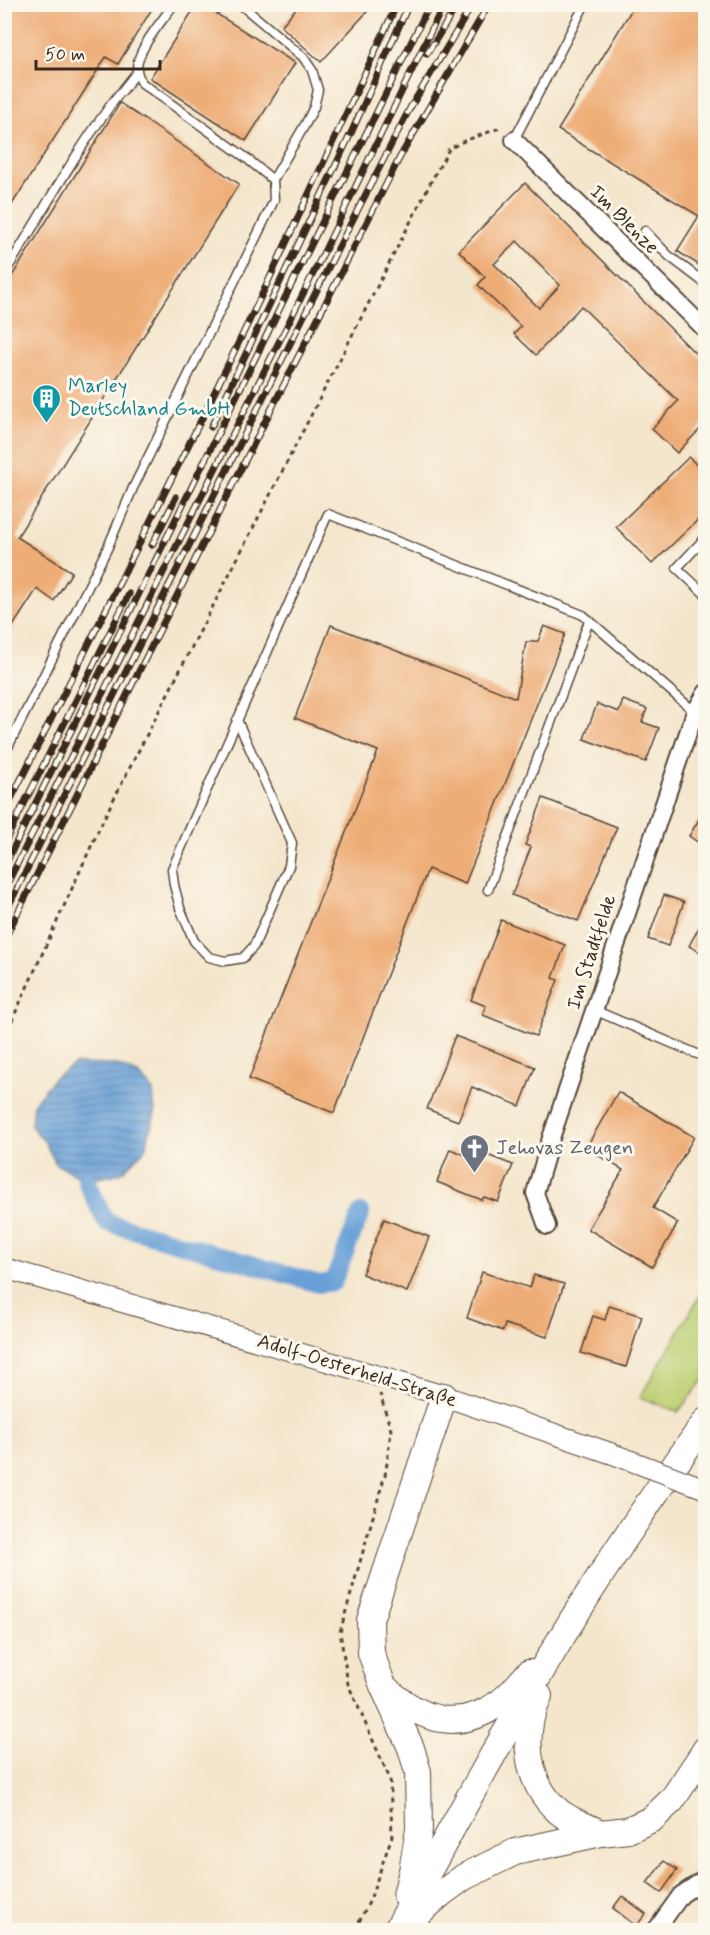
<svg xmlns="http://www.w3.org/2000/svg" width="710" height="1935" font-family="Mynerve,sans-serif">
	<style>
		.green { fill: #bdd074; stroke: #7c7d49; stroke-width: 1.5 }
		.water { fill: url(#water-rules); stroke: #52657a; stroke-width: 1.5 }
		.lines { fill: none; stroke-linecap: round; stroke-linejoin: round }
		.canal { stroke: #69a0d7; stroke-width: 18 }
		.building { fill: #eead77; fill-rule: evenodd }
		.service-casing { stroke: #574638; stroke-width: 11 }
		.minor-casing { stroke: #574638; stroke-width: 20 }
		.tertiary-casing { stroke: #574638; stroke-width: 22 }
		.primary-casing { stroke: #574638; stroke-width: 28 }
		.path { stroke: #574638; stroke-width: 3; stroke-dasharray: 4.5 4.5; stroke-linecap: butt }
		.service { stroke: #fff; stroke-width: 8 }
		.minor { stroke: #fff; stroke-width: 16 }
		.tertiary { stroke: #fff; stroke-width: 20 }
		.primary { stroke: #fff; stroke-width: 26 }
		.rail-casing { stroke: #3b2a1e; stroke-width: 7 }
		.rail { stroke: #fbf7ec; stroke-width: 4.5; stroke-dasharray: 14; stroke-linecap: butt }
		.tertiary-bridge-casing { stroke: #574638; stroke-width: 22; stroke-linecap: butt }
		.tertiary-bridge { stroke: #fff; stroke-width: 20 }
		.labels { text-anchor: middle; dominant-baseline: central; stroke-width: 6; stroke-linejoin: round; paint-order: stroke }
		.street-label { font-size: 20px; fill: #3b2a1e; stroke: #fbf7ec }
		.culture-label { font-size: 20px; fill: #0d838f; stroke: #fbf7ec; text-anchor: start }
		.worship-label { font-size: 20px; fill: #5b616d; stroke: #fbf7ec; text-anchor: start }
	</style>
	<defs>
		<pattern id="water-rules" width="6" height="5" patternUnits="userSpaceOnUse" patternTransform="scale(1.5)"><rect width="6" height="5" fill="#69a0d7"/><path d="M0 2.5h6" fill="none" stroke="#5883ae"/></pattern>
	</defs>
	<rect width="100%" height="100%" fill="#fbf7ec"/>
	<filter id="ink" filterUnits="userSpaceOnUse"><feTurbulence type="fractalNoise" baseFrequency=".0167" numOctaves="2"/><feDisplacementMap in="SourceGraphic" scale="12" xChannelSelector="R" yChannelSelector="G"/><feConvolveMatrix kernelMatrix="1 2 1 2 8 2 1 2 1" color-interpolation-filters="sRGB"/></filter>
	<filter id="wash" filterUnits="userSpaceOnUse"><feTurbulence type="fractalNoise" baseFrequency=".008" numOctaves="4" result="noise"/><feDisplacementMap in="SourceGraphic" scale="24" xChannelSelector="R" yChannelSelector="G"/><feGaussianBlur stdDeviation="1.35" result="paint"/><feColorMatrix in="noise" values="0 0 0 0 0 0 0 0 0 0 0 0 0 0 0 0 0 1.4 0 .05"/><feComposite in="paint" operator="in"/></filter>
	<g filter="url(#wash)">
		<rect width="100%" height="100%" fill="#f4e6cc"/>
		<polygon class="green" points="705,1287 705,1378 678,1412 640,1397"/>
		<polygon class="water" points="75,1064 117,1065 140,1075 153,1091 155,1113 145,1149 121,1173 86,1181 56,1164 44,1141 31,1126 33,1104 54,1078"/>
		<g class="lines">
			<polyline class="canal" points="86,1181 106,1222 319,1284 333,1282 361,1213"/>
		</g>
		<g id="blocks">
			<g class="building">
				<polygon points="4,4 155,4 118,64 106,57 4,217"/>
				<polygon points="197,4 201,4 295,63 246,141 150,78"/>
				<polygon points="300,4 360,4 367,12 321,62 281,26"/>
				<polygon points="635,4 705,4 705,269 677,251 699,216 558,130"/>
				<polygon points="120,103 239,184 17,537 72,572 54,601 37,589 4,640 4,289"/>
				<path d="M 525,183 L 705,363 L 705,424 L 677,453 L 652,429 L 678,401 L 581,306 L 536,355 L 514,334 L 521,327 L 478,285 L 485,277 L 459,251 ZM 517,241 L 560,285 L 539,308 L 494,264 Z"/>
				<polygon points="689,457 705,474 705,513 652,564 616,527"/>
				<polygon points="331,625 516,698 526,642 538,641 544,626 565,634 465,884 428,869 334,1113 249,1079 378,751 295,718"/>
				<polygon points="623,700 647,709 642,722 659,728 646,762 584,739 597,704 619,712"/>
				<polygon points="543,798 617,827 578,921 512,895 531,847 525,845"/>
				<polygon points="705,809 705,847 689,836"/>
				<polygon points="664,895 684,902 668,946 648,939"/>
				<polygon points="705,916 705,955 689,946"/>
				<polygon points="501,920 565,945 553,978 558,980 536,1036 483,1015 486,1006 471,1000"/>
				<polygon points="455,1036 535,1067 520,1106 472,1087 458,1121 427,1109"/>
				<polygon points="618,1092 694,1137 653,1208 678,1223 652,1267 588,1229 623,1170 586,1148"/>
				<polygon points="450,1149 479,1160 482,1153 513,1165 498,1202 484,1197 482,1200 437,1182"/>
				<polygon points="384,1219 429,1237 407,1292 362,1274"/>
				<polygon points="482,1272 530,1288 534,1275 564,1284 547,1337 505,1324 503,1331 467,1318"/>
				<polygon points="609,1306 642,1316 626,1367 581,1353 593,1316 605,1320"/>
				<polygon points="664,1861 677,1870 661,1893 647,1883"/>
				<polygon points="622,1896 646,1914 636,1926 613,1908"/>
			</g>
		</g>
	</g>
	<g filter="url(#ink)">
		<use href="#blocks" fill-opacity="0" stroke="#574638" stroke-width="1.5"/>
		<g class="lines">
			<defs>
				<g id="service">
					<path d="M 174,4 C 163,20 136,50 137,70 C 137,74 140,79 142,83 L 245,157 L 273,180"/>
					<polyline points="122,91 137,72"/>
					<polyline points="514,140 585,4"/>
					<polyline points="645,231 669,256 706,284"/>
					<path d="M 4,274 C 42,214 76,150 119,94"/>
					<polyline points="706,537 677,568 706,595"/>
					<polyline points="237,720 292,843 289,866 254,946 243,958 225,961 209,957 194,941 180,908 174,885 172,869 328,514 583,615 695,712"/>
					<polyline points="4,755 108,547 133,488 270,209 274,200 273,180 306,123 314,107 318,90 312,70 303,57 240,4"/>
					<polyline points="488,890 589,621"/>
					<polyline points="594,1010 697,1054"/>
				</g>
				<g id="minor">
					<polyline points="514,140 706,330"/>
					<polyline points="547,1226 535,1193 551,1138 695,712 706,693"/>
					<polyline points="656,1930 681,1895 706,1878"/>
				</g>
				<polyline id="tertiary" points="4,1268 375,1375 444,1396 610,1453"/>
				<g id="primary">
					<path d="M 385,1688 C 421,1720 457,1733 499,1703 C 511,1695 520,1682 529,1673"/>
					<path d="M 539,1696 C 536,1704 531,1714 530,1723 C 525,1754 532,1787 556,1809 C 567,1820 586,1826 601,1833"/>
					<polyline points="406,1895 412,1871 419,1829 418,1772 411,1748 383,1686 371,1653 370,1620 444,1396"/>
					<polyline points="408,1922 442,1893 464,1877 515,1852 601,1833 628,1830 652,1819 672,1800 706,1749"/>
					<path d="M 397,1930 C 448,1834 501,1738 557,1645 C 603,1568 654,1494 706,1421"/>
				</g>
			</defs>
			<use href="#service" class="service-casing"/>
			<use href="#minor" class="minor-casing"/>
			<use href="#tertiary" class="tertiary-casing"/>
			<use href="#primary" class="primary-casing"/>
			<g class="path">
				<polyline points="4,1038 104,818 432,180 449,149 464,141 500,128 502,130"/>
				<polyline points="355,1930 370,1900 392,1836 390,1779 348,1684 340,1632 386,1471 391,1430 380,1394"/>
			</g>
			<use href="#service" class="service"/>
			<use href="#minor" class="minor"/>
			<use href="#tertiary" class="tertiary"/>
			<use href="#primary" class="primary"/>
			<defs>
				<g id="rail">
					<polyline points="427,54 458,4"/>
					<polyline points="211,427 352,131 409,4"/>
					<polyline points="152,545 176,497"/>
					<polyline points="4,813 202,418 267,284 397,4"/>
					<polyline points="4,844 129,594"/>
					<polyline points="4,867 430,4"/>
					<polyline points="4,890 320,260 444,4"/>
					<polyline points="4,915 331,262 410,108 473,4"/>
					<polyline points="4,940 223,504 400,157 489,4"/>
				</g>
			</defs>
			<use href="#rail" class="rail-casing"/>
			<use href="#rail" class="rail"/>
			<defs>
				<polyline id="tertiary-bridge" points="610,1453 706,1489"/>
			</defs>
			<use href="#tertiary-bridge" class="tertiary-bridge-casing"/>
			<use href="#tertiary-bridge" class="tertiary-bridge"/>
		</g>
	</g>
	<defs>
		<symbol id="building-pin" viewBox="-11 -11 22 30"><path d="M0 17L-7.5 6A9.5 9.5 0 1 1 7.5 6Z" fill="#0f9aa8" stroke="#fbf7ec"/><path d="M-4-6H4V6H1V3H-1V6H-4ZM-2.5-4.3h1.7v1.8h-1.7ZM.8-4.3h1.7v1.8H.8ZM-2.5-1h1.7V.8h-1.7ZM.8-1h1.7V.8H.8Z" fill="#fff"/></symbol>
		<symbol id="church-pin" viewBox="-11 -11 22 30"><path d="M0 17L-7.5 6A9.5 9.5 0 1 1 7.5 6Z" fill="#6b7280" stroke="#fbf7ec"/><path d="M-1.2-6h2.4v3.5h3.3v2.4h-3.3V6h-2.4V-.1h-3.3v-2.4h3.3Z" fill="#fff"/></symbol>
	</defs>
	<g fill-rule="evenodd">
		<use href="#building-pin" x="30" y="382" width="33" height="45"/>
		<use href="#church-pin" x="458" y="1132" width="33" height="45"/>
	</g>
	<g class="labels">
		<g class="street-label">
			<text transform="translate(624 220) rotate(45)">Im Blenze</text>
			<text transform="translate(592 952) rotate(-72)">Im Stadtfelde</text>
			<text transform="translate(357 1371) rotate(17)">Adolf-Oesterheld-Straße</text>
		</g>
		<g class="culture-label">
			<text x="68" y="386">Marley<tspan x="68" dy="23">Deutschland GmbH</tspan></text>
		</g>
		<g class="worship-label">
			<text x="496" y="1148">Jehovas Zeugen</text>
		</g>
	</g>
	<rect width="710" height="1935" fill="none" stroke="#fbf7ec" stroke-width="24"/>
	<path d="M36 60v9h124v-9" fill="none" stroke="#3b2a1e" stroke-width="3"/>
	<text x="45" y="60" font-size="18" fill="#3b2a1e" stroke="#fbf7ec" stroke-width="4.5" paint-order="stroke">50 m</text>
</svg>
